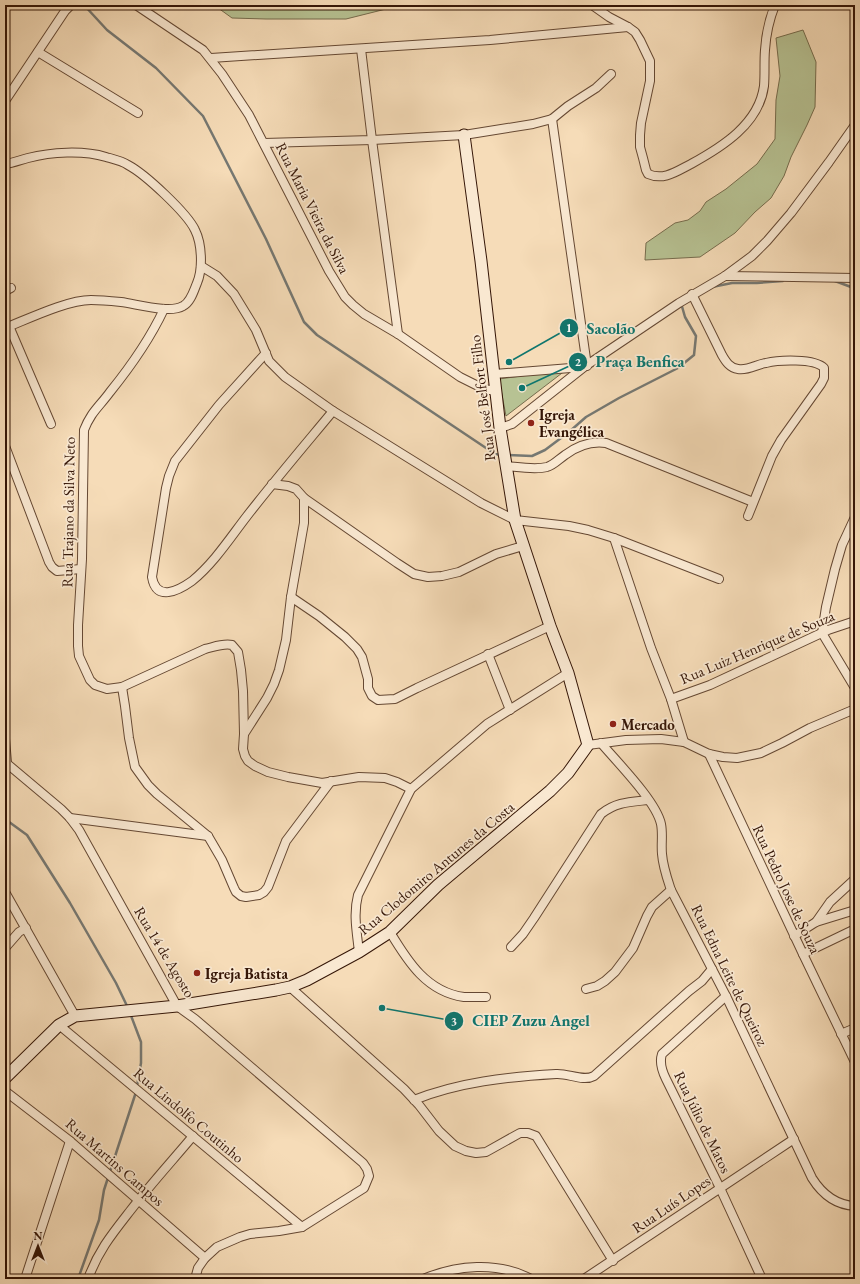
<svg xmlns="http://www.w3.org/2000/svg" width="860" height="1284" font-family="'EB Garamond',serif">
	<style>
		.green { fill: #b7c293; stroke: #766c4d }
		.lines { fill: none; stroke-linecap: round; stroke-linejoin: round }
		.stream { stroke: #767872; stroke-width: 2.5 }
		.street-casing { stroke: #654833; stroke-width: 10 }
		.secondary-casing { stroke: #351607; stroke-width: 13 }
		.street { stroke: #f9e8d1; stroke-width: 8 }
		.secondary { stroke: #f9e8d1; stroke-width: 11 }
		.poi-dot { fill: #8f2418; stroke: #f9e8d1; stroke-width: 1.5 }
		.labels { text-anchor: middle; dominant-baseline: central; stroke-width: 3.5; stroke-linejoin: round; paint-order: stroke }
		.street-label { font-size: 15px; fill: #351607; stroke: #f9e8d1 }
		.poi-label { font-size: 15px; font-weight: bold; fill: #351607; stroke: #f9e8d1; text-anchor: start }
		.leader { fill: none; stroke: #0f766e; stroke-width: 1.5 }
		.callout-dot { fill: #0f766e; stroke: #f9e8d1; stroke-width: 1.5 }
		.mark-label { font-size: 12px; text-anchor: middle; font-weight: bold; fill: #fff }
		.callout-label { font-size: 16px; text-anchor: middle; font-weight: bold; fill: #0f766e; stroke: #f9e8d1; stroke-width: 3.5; stroke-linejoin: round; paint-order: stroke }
	</style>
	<rect width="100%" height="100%" fill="#f6dcb8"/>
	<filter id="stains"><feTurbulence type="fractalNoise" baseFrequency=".005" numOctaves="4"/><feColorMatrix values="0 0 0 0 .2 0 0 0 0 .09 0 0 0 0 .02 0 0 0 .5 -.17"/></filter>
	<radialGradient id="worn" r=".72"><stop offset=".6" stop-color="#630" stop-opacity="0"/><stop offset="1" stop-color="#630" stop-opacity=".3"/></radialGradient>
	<g class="green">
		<polygon points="214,5 249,5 274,7 285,5 402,5 346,19 266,19 232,18"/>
		<polygon points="803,30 816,62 815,107 807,125 791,157 784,176 771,198 755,212 735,233 700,257 645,260 646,243 675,223 688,220 700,211 706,202 726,189 757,164 775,139 776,100 780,76 776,38"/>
		<polygon points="566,370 506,416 499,379"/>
	</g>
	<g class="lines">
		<g class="stream">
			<polyline points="84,5 107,30 156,68 203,116 266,239 304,322 317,335 495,454 501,455"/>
			<polyline points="835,281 851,287 855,289"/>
			<polyline points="712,287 732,283 757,283 783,281"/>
			<polyline points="508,455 532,456 545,450 569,432 586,417 619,398 678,368 694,355 696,336 685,317 681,303"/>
			<polyline points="5,819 27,835 70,903 116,983 128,1008"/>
			<polyline points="78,1279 99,1220 104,1190 136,1092 141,1063 141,1042 130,1013"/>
		</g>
		<defs>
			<g id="street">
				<polyline points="136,5 203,50 222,74 249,115 329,271 345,297 353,305 364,314 398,334 460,377 484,389 496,391"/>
				<path d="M 592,5 L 609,17 L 628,27 L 635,32 L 640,40 L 650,61 L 650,81 L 641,123 L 640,135 L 640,147 L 643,158 L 646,170 L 648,174 C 664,181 677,171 691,164 C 722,147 759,124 764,86 C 765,74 764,62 765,50 C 766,34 769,20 775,5"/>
				<polyline points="361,49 372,140 398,334"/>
				<polyline points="38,52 138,113"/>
				<polyline points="211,58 490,40 628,27"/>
				<polyline points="5,101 65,11 71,5"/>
				<polyline points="552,119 587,366"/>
				<polyline points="264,143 372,140 464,135 533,124 552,119 568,106 596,88 611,74"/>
				<path d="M 5,164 C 13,163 20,160 28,158 C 51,152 83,150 106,157 C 113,159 122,161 128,165 C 145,174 187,213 195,230 C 202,244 203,269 197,283 C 194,290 191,302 183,306 C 170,314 137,304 121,302 C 111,301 101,300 91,300 C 67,300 28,319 5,328"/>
				<polyline points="5,174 5,164"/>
				<polyline points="201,266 217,276 234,294 256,330 269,361 285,377 333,411 481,503 515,520 569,526 588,530 614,538 719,579"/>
				<polyline points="725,276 855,278"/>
				<polyline points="5,291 11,288"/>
				<path d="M 692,294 L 722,355 C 726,362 730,368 738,369 C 748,371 757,364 766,363 C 778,360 815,358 824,368 L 824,378 L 821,384 L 781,440 L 772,456 L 748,516"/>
				<path d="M 164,309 C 150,339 131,366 110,392 C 99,407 91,412 84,430 L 82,559 L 78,625 L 78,646 L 79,656 L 90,680 L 95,685 L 107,689 L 122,687 L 205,649 C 214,647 223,643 232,645 L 238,652 L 241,670 L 243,691 L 244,734"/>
				<polyline points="9,326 51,424"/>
				<path d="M 266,353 L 219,405 L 175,461 L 169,476 L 166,488 L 152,577 C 156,602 178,591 192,581 C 214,563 230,538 247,516 C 275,480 304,446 333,411"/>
				<polyline points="494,374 583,367"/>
				<polyline points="500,428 512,424 584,367 679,303 725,276 752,256 767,241 791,213 829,162 855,125"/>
				<polyline points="5,446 49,562 52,567 57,571 81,569"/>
				<path d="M 506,466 C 518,467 535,470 547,467 C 554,465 559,459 565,455 C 577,446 592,441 606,443 L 753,502"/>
				<polyline points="272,484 288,486 296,489 304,498 304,523 291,597 286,640 279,670 274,684 267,698 244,734 243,749 245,756 248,761 255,766 268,772 288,777 322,783 359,777 385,778 397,782 411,789"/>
				<polyline points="304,498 397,563 414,574 428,577 442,576 459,572 496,554 523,546"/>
				<polyline points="855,517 842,545 835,569 826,607 822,633 855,688"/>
				<polyline points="614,538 651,648 671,699 684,742"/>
				<polyline points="291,597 319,616 345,637 357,649 362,657 368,679 368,688 372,696 378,700 395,699 417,688 550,626"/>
				<polyline points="488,654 510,710"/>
				<polyline points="122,687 125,706 129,738 135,767 148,785 157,794 208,836 222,860 234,888 236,892 241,896 246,897 259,895 264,892 268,887 286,841 331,781"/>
				<polyline points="671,699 710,685 828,630 855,621"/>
				<polyline points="5,739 7,763"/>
				<path d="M 601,743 C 617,762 656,801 661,824 C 663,834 661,844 662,854 C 663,867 667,878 671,890 L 726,996 L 812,1178 C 822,1194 836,1205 855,1206"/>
				<polyline points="588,745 626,740 661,739 684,742 709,754 723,757 737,758 761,753 782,743 810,728 855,709"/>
				<polyline points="709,754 803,954 855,1062"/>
				<polyline points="5,762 61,809 70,818 79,830 177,1006 195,1019 363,1163 367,1169 369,1176 364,1188 302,1227 279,1231 250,1234 240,1237 217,1247 205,1258 198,1268 195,1279"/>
				<polyline points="70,818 208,836"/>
				<polyline points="5,892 75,1016"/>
				<polyline points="816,922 830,902 855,879"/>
				<path d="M 390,932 C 408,962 427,992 464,997 C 471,997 479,997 486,997"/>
				<polyline points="794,936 816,922 855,910"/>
				<path d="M 511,947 L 523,934 L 534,918 L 601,814 C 616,802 630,802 648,800"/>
				<polyline points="5,948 19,932 26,928"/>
				<path d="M 359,952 C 357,933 353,914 358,895 L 411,789 L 487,724 L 568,673"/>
				<polyline points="803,954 855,929"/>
				<polyline points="290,987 404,1089 419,1105 439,1131 455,1146 466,1151 476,1153 486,1152 520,1133 528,1133 536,1136 613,1261"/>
				<polyline points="586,989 597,986 605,981 615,972 633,948 647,916 652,907 671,890"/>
				<path d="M 726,996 L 662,1054 C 659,1063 662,1071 666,1079 L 720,1188 L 762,1279"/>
				<polyline points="59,1025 302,1227"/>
				<polyline points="841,1034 855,1028"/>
				<polyline points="5,1091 70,1141 205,1258"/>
				<path d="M 414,1100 C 459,1082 507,1077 556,1074 C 568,1073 583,1082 594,1076 L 689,991 L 702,981 L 712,969"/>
				<polyline points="25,1279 70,1141"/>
				<path d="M 88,1279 C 98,1251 112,1234 130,1211 C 150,1185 172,1161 193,1136"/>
				<path d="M 423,1279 C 457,1265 497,1261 531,1279"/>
				<polyline points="584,1279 794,1139"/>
			</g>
			<polyline id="secondary" points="5,1078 59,1025 75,1016 177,1006 276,990 290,987 307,980 359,952 390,932 438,885 550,791 568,773 588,745 568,673 550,626 515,520 500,428 481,261 464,135"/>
		</defs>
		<use href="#street" class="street-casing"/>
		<use href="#secondary" class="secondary-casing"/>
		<use href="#street" class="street"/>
		<use href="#secondary" class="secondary"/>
	</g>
	<g class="poi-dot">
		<circle cx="531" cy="423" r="4"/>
		<circle cx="613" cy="724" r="4"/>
		<circle cx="197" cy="973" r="4"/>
	</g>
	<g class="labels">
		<g class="street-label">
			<text transform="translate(313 208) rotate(63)">Rua Maria Vieira da Silva</text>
			<text transform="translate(482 398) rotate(-97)">Rua José Belfort Filho</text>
			<text transform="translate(68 512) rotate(-89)">Rua Trajano da Silva Neto</text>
			<text transform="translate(757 647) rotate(-23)">Rua Luiz Henrique de Souza</text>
			<text transform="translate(436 868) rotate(-40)">Rua Clodomiro Antunes da Costa</text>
			<text transform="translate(787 889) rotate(65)">Rua Pedro Jose de Souza</text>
			<text transform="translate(165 952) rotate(59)">Rua 14 de Agosto</text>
			<text transform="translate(730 975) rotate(64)">Rua Edna Leite de Queiroz</text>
			<text transform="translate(189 1115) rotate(40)">Rua Lindolfo Coutinho</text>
			<text transform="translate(703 1122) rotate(64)">Rua Júlio de Matos</text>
			<text transform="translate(115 1162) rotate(41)">Rua Martins Campos</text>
			<text transform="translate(671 1204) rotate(-34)">Rua Luís Lopes</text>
		</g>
		<g class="poi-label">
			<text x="539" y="414">Igreja<tspan x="539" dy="17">Evangélica</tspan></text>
			<text x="621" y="724">Mercado</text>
			<text x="205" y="973">Igreja Batista</text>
		</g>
	</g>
	<path class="leader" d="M509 362L569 328M522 388L578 362M382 1008L454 1021"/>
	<g class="callout-dot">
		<circle cx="509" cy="362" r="4"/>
		<circle cx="522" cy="388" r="4"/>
		<circle cx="382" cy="1008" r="4"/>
		<circle cx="569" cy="328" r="10"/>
		<circle cx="578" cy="362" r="10"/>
		<circle cx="454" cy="1021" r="10"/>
	</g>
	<g class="mark-label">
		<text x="569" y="332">1</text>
		<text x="578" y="366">2</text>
		<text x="454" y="1025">3</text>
	</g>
	<g class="callout-label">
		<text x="611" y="334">Sacolão</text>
		<text x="640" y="367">Praça Benfica</text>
		<text x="531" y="1026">CIEP Zuzu Angel</text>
	</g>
	<rect width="860" height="1284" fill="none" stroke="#f6dcb8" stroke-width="20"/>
	<rect x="6" y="6" width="848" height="1272" fill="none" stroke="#351607" stroke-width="2"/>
	<rect x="10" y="10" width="840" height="1264" fill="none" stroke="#351607"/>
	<g transform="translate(38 1246)" stroke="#f9e8d1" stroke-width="3" paint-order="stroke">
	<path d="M0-3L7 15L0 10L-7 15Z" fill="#351607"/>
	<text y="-6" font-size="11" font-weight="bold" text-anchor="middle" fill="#351607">N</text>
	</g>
	<rect width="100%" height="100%" filter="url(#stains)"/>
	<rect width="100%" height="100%" fill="url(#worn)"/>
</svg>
